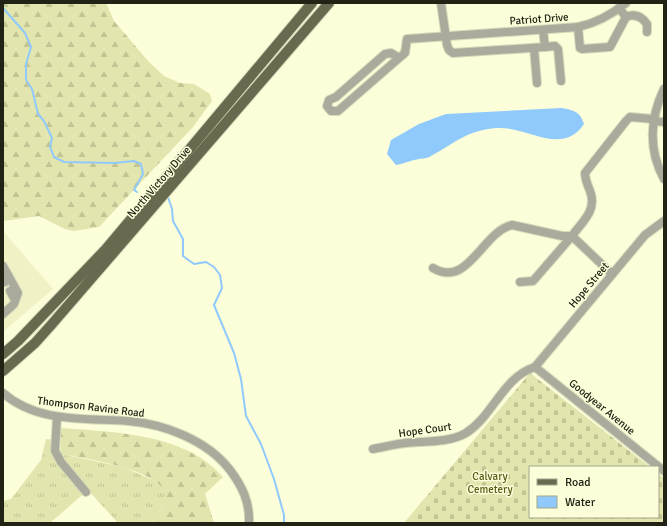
<svg xmlns="http://www.w3.org/2000/svg" width="667" height="526" font-family="Signika,sans-serif">
	<style>
		.built { fill: #f0f2c6 }
		.grass { fill: url(#grass-tufts) }
		.forest { fill: url(#forest-firs) }
		.cemetery { fill: url(#cemetery-stones) }
		.water { fill: #90cafc }
		.lines { fill: none; stroke-linecap: round; stroke-linejoin: round }
		.stream { stroke: #90cafc; stroke-width: 2 }
		.minor-casing { stroke: #d8dbba; stroke-width: 10 }
		.major-casing { stroke: #d8dbba; stroke-width: 12 }
		.minor { stroke: #aaab9c; stroke-width: 8 }
		.major { stroke: #68694f; stroke-width: 10 }
		.labels { text-anchor: middle; dominant-baseline: central; stroke-width: 3; stroke-linejoin: round; paint-order: stroke }
		.street-label { font-size: 11px; fill: #222215; stroke: #fbfed9 }
		.park-label { font-size: 11px; fill: #5b5c19; stroke: #fbfed9 }
	</style>
	<defs>
		<pattern id="grass-tufts" width="24" height="20" patternUnits="userSpaceOnUse"><rect width="24" height="20" fill="#e2e5ad"/><path d="M3 7l-1-3M5 7V3M7 7l1-3M15 17l-1-3M17 17v-4M19 17l1-3" fill="none" stroke="#c2c494"/></pattern>
		<pattern id="forest-firs" width="22" height="20" patternUnits="userSpaceOnUse"><rect width="22" height="20" fill="#e2e5ad"/><path d="M5 1l3.5 6h-7zM16 11l3.5 6h-7z" fill="#c2c494"/></pattern>
		<pattern id="cemetery-stones" width="16" height="16" patternUnits="userSpaceOnUse"><rect width="16" height="16" fill="#e2e5ad"/><path d="M2 7V4a2 2 0 0 1 4 0v3zM10 15v-3a2 2 0 0 1 4 0v3z" fill="#c2c494"/></pattern>
	</defs>
	<rect width="100%" height="100%" fill="#fbfed9"/>
	<polygon class="built" points="3,231 53,289 3,332"/>
	<polygon class="grass" points="46,439 59,440 61,454 123,467 160,483 166,492 166,501 152,523 118,523 88,490 50,523 3,523 3,501 11,499 41,460"/>
	<g class="forest">
		<polygon points="3,3 106,3 114,21 149,62 164,76 180,83 194,84 210,94 212,101 193,127 99,227 74,231 65,229 39,216 3,221"/>
		<path d="M 60,428 C 114,432 185,433 223,477 L 205,494 L 214,523 L 152,523 C 155,516 165,506 166,499 C 169,470 82,458 61,454 Z"/>
	</g>
	<polygon class="cemetery" points="530,373 650,467 530,467 530,517 658,517 658,474 664,478 664,523 404,523"/>
	<path class="water" d="M 561,108 C 573,110 580,111 584,124 C 562,157 527,126 497,128 C 467,130 455,143 431,156 C 427,159 423,158 419,159 C 411,160 404,164 396,165 L 387,154 L 391,140 L 419,124 L 446,114 Z"/>
	<g class="lines">
		<g class="stream">
			<polyline points="3,8 25,33 31,47 26,64 26,80 32,89 38,114 44,121 52,138 50,147 54,157 64,162 115,163 134,161 141,164 143,174 134,190 137,192"/>
			<polyline points="168,197 172,209 173,221 183,239 183,256 194,264 206,262 214,267 220,275 222,288 214,305 234,353 241,379 246,416 261,444 274,479 284,515 284,523"/>
		</g>
		<defs>
			<g id="minor">
				<polyline points="441,3 447,45 449,50 453,53 545,47 543,30"/>
				<path d="M 626,17 C 635,13 642,17 647,24 L 647,32"/>
				<polyline points="578,27 580,48 582,49 610,47 626,17 619,8"/>
				<polyline points="545,47 555,46 558,49 561,81"/>
				<polyline points="534,48 537,83"/>
				<path d="M 399,58 L 391,53 L 385,54 L 336,97 L 329,100 L 327,106 L 331,111 L 338,111 L 399,58 L 405,53 L 407,39 L 578,27 C 597,23 611,15 626,3"/>
				<path d="M 664,89 C 650,118 648,150 664,179"/>
				<polyline points="653,121 664,122"/>
				<polyline points="3,266 18,293 14,304 3,314"/>
				<path d="M 433,268 C 468,289 482,232 512,225 L 562,236 L 572,236"/>
				<path d="M 612,274 L 572,236 C 581,223 596,212 591,194 C 589,187 585,181 585,173 L 626,121 L 630,117 L 653,119"/>
				<polyline points="3,279 5,282"/>
				<polyline points="520,282 533,281 572,236"/>
				<polyline points="10,291 15,300"/>
				<polyline points="535,367 645,235 664,221"/>
				<path d="M 3,393 C 37,423 85,418 128,421 C 164,424 207,440 230,470 C 242,486 250,502 249,523"/>
				<polyline points="57,417 55,451 61,462 86,492"/>
				<path d="M 373,449 C 384,447 395,444 406,443 C 424,441 449,443 466,433 C 493,416 503,377 535,367 L 664,471"/>
			</g>
			<g id="major">
				<polyline points="3,354 18,341 106,249 312,3"/>
				<polyline points="3,371 35,343 52,324 329,3"/>
			</g>
		</defs>
		<use href="#minor" class="minor-casing"/>
		<use href="#major" class="major-casing"/>
		<use href="#minor" class="minor"/>
		<use href="#major" class="major"/>
	</g>
	<g class="labels">
		<g class="street-label">
			<text transform="translate(539 19) rotate(-4)">Patriot Drive</text>
			<text transform="translate(159 182) rotate(-49)">North Victory Drive</text>
			<text transform="translate(589 285) rotate(-50)">Hope Street</text>
			<text transform="translate(91 407) rotate(7)">Thompson Ravine Road</text>
			<text transform="translate(602 407) rotate(39)">Goodyear Avenue</text>
			<text transform="translate(425 430) rotate(-8)">Hope Court</text>
		</g>
		<g class="park-label">
			<text x="490" y="476">Calvary<tspan x="490" dy="13">Cemetery</tspan></text>
		</g>
	</g>
	<rect width="667" height="526" fill="none" stroke="#222215" stroke-width="8"/>
	<rect x="529" y="466" width="130" height="52" fill="#fbfed9" stroke="#a4a68b"/>
	<rect x="537" y="479" width="20" height="6" fill="#68694f" stroke="#a4a68b"/>
	<text x="565" y="486" font-size="12" fill="#222215">Road</text>
	<rect x="537" y="496" width="20" height="12" fill="#90cafc" stroke="#a4a68b"/>
	<text x="565" y="506" font-size="12" fill="#222215">Water</text>
</svg>
